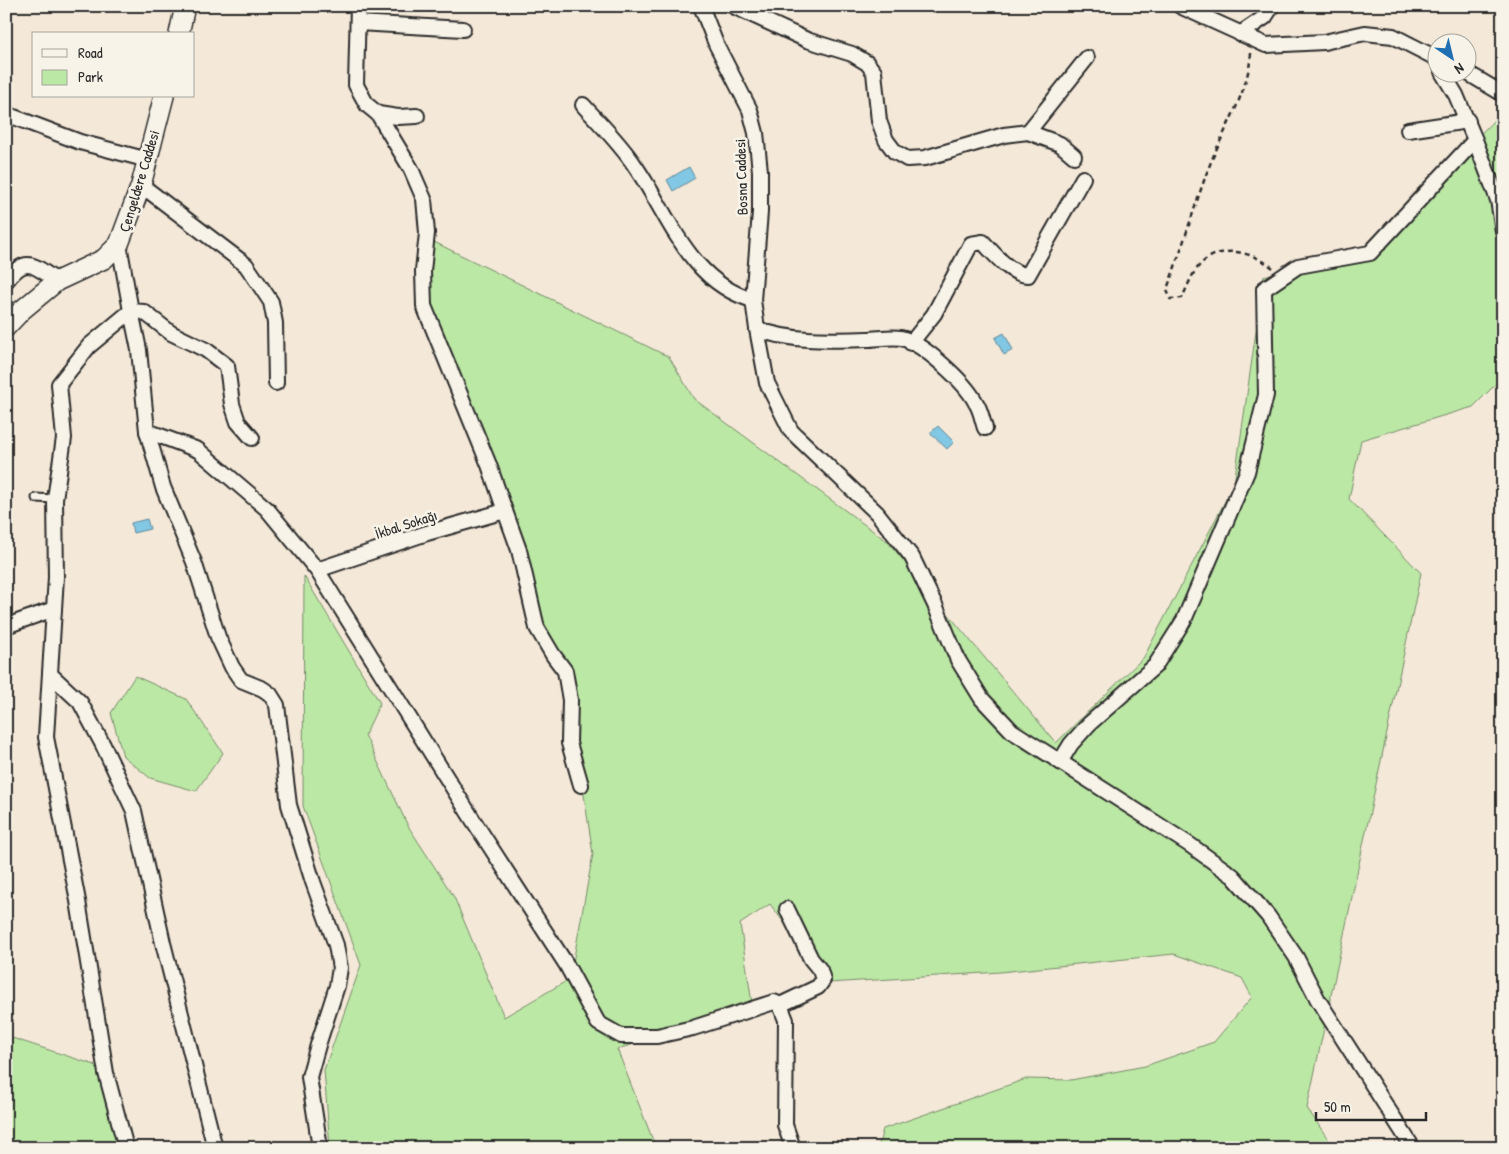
<svg xmlns="http://www.w3.org/2000/svg" width="1509" height="1154" font-family="'Patrick Hand',sans-serif">
	<style>
		.green { fill: #bce8a5; stroke: #748a68 }
		.water { fill: #82c7e3; stroke: #5f8999 }
		.lines { fill: none; stroke-linecap: round; stroke-linejoin: round }
		.service-casing { stroke: #2b2b2b; stroke-width: 11 }
		.minor-casing { stroke: #2b2b2b; stroke-width: 18 }
		.secondary-casing { stroke: #2b2b2b; stroke-width: 22 }
		.path { stroke: #2b2b2b; stroke-width: 2.5; stroke-dasharray: 5 4; stroke-linecap: butt }
		.service { stroke: #f7f3e8; stroke-width: 7 }
		.minor { stroke: #f7f3e8; stroke-width: 14 }
		.secondary { stroke: #f7f3e8; stroke-width: 19 }
		.labels { text-anchor: middle; dominant-baseline: central; stroke-width: 5; stroke-linejoin: round; paint-order: stroke }
		.street-label { font-size: 15px; fill: #2b2b2b; stroke: #f7f3e8 }
	</style>
	<rect width="100%" height="100%" fill="#f4e8d8"/>
	<filter id="ink" filterUnits="userSpaceOnUse"><feTurbulence type="fractalNoise" baseFrequency=".02" numOctaves="2"/><feDisplacementMap in="SourceGraphic" scale="10" xChannelSelector="R" yChannelSelector="G"/><feConvolveMatrix kernelMatrix="1 2 1 2 8 2 1 2 1" color-interpolation-filters="sRGB"/></filter>
	<g filter="url(#ink)">
		<g class="green">
			<polygon points="1503,111 1503,377 1473,407 1361,440 1349,499 1421,573 1307,1108 1334,1148 878,1148 883,1129 1026,1079 1071,1080 1145,1066 1214,1042 1252,997 1242,978 1174,954 1000,972 829,983 770,904 740,924 753,1010 617,1049 656,1148 330,1148 324,1070 361,965 303,806 304,576 380,703 365,735 408,826 454,897 504,1017 570,979 593,854 568,690 430,311 426,238 669,357 694,399 888,542 1056,743 1144,657 1234,484 1264,276 1372,245"/>
			<polygon points="135,676 186,699 223,753 196,791 150,778 123,756 111,713"/>
			<polygon points="6,1036 101,1067 126,1148 6,1148"/>
		</g>
		<g class="water">
			<polygon points="689,167 695,178 673,191 667,180"/>
			<polygon points="1004,333 1013,350 1004,355 995,338"/>
			<polygon points="938,426 954,442 947,449 930,433"/>
			<polygon points="147,519 150,529 133,533 131,523"/>
		</g>
		<g class="lines">
			<defs>
				<polyline id="service" points="36,498 55,499"/>
				<g id="minor">
					<polyline points="358,6 356,85 367,105 378,114 411,169 424,199 427,233 423,271 424,306 489,465 505,511 519,550 537,628 553,655 565,671 570,700 569,743 581,785"/>
					<polyline points="701,6 716,44 750,110 756,133 760,171 760,212 753,300 757,329 767,383 791,431 877,513 912,557 935,605 958,660 982,699 1012,731 1190,845 1233,876 1268,916 1296,957 1318,1000 1413,1148"/>
					<polyline points="733,6 807,40 852,54 867,63 874,72 879,121 886,140 895,152 907,159 925,158 1004,135 1028,132 1060,144 1074,156"/>
					<polyline points="1180,6 1266,45 1324,42 1365,33 1393,36 1436,58"/>
					<polyline points="358,23 463,29"/>
					<polyline points="1240,34 1265,17 1272,6"/>
					<polyline points="1442,72 1456,95 1475,140 1498,200 1503,231"/>
					<polyline points="1466,72 1503,94"/>
					<path d="M 583,105 C 601,125 620,143 635,166 C 669,215 689,282 753,300"/>
					<polyline points="6,114 80,142 148,160"/>
					<polyline points="378,114 398,117 417,116"/>
					<polyline points="1408,130 1468,121"/>
					<polyline points="1028,132 1087,58"/>
					<polyline points="141,185 246,265 259,284 271,302 275,323 276,383"/>
					<polyline points="119,244 131,311 89,346 59,384 64,438 55,499 56,577 46,737 78,901 106,1073 126,1148"/>
					<path d="M 6,281 C 27,254 34,266 57,281"/>
					<path d="M 757,329 C 791,342 830,340 867,339 C 877,339 891,336 901,338 C 923,343 966,383 976,403 C 981,410 982,420 985,428"/>
					<path d="M 911,343 L 934,314 L 971,244 L 983,242 C 995,255 1010,274 1028,275 L 1083,178"/>
					<polyline points="147,431 163,487 194,562 218,637 232,667 241,680 263,689 270,694 277,705 289,805 313,882 336,945 340,968 337,986 318,1045 309,1077 320,1148"/>
					<polyline points="252,438 238,422 232,404 227,366 206,350 171,333 144,312 131,311 139,350 147,431 198,450 267,509 317,570 473,820 566,964 598,1023 621,1036 657,1036 693,1028 774,1002 780,1005 786,1020 785,1125 793,1148"/>
					<polyline points="317,570 427,533 505,511"/>
					<polyline points="6,626 54,609"/>
					<polyline points="50,674 80,702 103,745 134,811 163,943 215,1148"/>
					<polyline points="1060,762 1071,744 1089,724 1155,666 1184,620 1247,472 1266,395 1264,289 1298,266 1370,253 1475,140"/>
					<polyline points="780,1005 818,987 823,980 820,970 811,959 787,909"/>
				</g>
				<g id="secondary">
					<polyline points="179,34 185,6"/>
					<polyline points="6,327 22,310 57,281 104,259 119,244 141,185 164,96"/>
				</g>
			</defs>
			<use href="#service" class="service-casing"/>
			<use href="#minor" class="minor-casing"/>
			<use href="#secondary" class="secondary-casing"/>
			<path class="path" d="M 1251,53 C 1248,94 1223,130 1209,167 C 1194,207 1182,249 1167,289 L 1170,299 L 1182,298 C 1187,288 1191,275 1199,266 C 1219,243 1252,251 1273,268"/>
			<use href="#service" class="service"/>
			<use href="#minor" class="minor"/>
			<use href="#secondary" class="secondary"/>
		</g>
	</g>
	<g class="labels">
		<g class="street-label">
			<text transform="translate(741 177) rotate(-92)">Bosna Caddesi</text>
			<text transform="translate(139 181) rotate(-73)">Çengeldere Caddesi</text>
			<text transform="translate(406 524) rotate(-18)">İkbal Sokağı</text>
		</g>
	</g>
	<rect width="1509" height="1154" fill="none" stroke="#f7f3e8" stroke-width="25"/>
	<rect x="12" y="12" width="1484" height="1129" fill="none" stroke="#2b2b2b" stroke-width="2" filter="url(#ink)"/>
	<rect x="32" y="32" width="162" height="65" fill="#f7f3e8" stroke="#a5a39c"/>
	<rect x="42" y="49" width="25" height="8" fill="#f7f3e8" stroke="#a5a39c"/>
	<text x="78" y="58" font-size="15" fill="#2b2b2b">Road</text>
	<rect x="42" y="70" width="25" height="15" fill="#bce8a5" stroke="#a5a39c"/>
	<text x="78" y="82" font-size="15" fill="#2b2b2b">Park</text>
	<g transform="translate(1452 58) rotate(145)"><circle r="24" fill="#f7f3e8" stroke="#a5a39c"/>
	<path d="M0-4L9 19L0 12L-9 19Z" fill="#1f6fb2"/>
	<text y="-8" font-size="14" font-weight="bold" text-anchor="middle" fill="#2b2b2b">N</text>
	</g>
	<path d="M1316 1112v8h110v-8" fill="none" stroke="#2b2b2b" stroke-width="2.5"/>
	<text x="1324" y="1112" font-size="15" fill="#2b2b2b" stroke="#f7f3e8" stroke-width="4" paint-order="stroke">50 m</text>
</svg>
